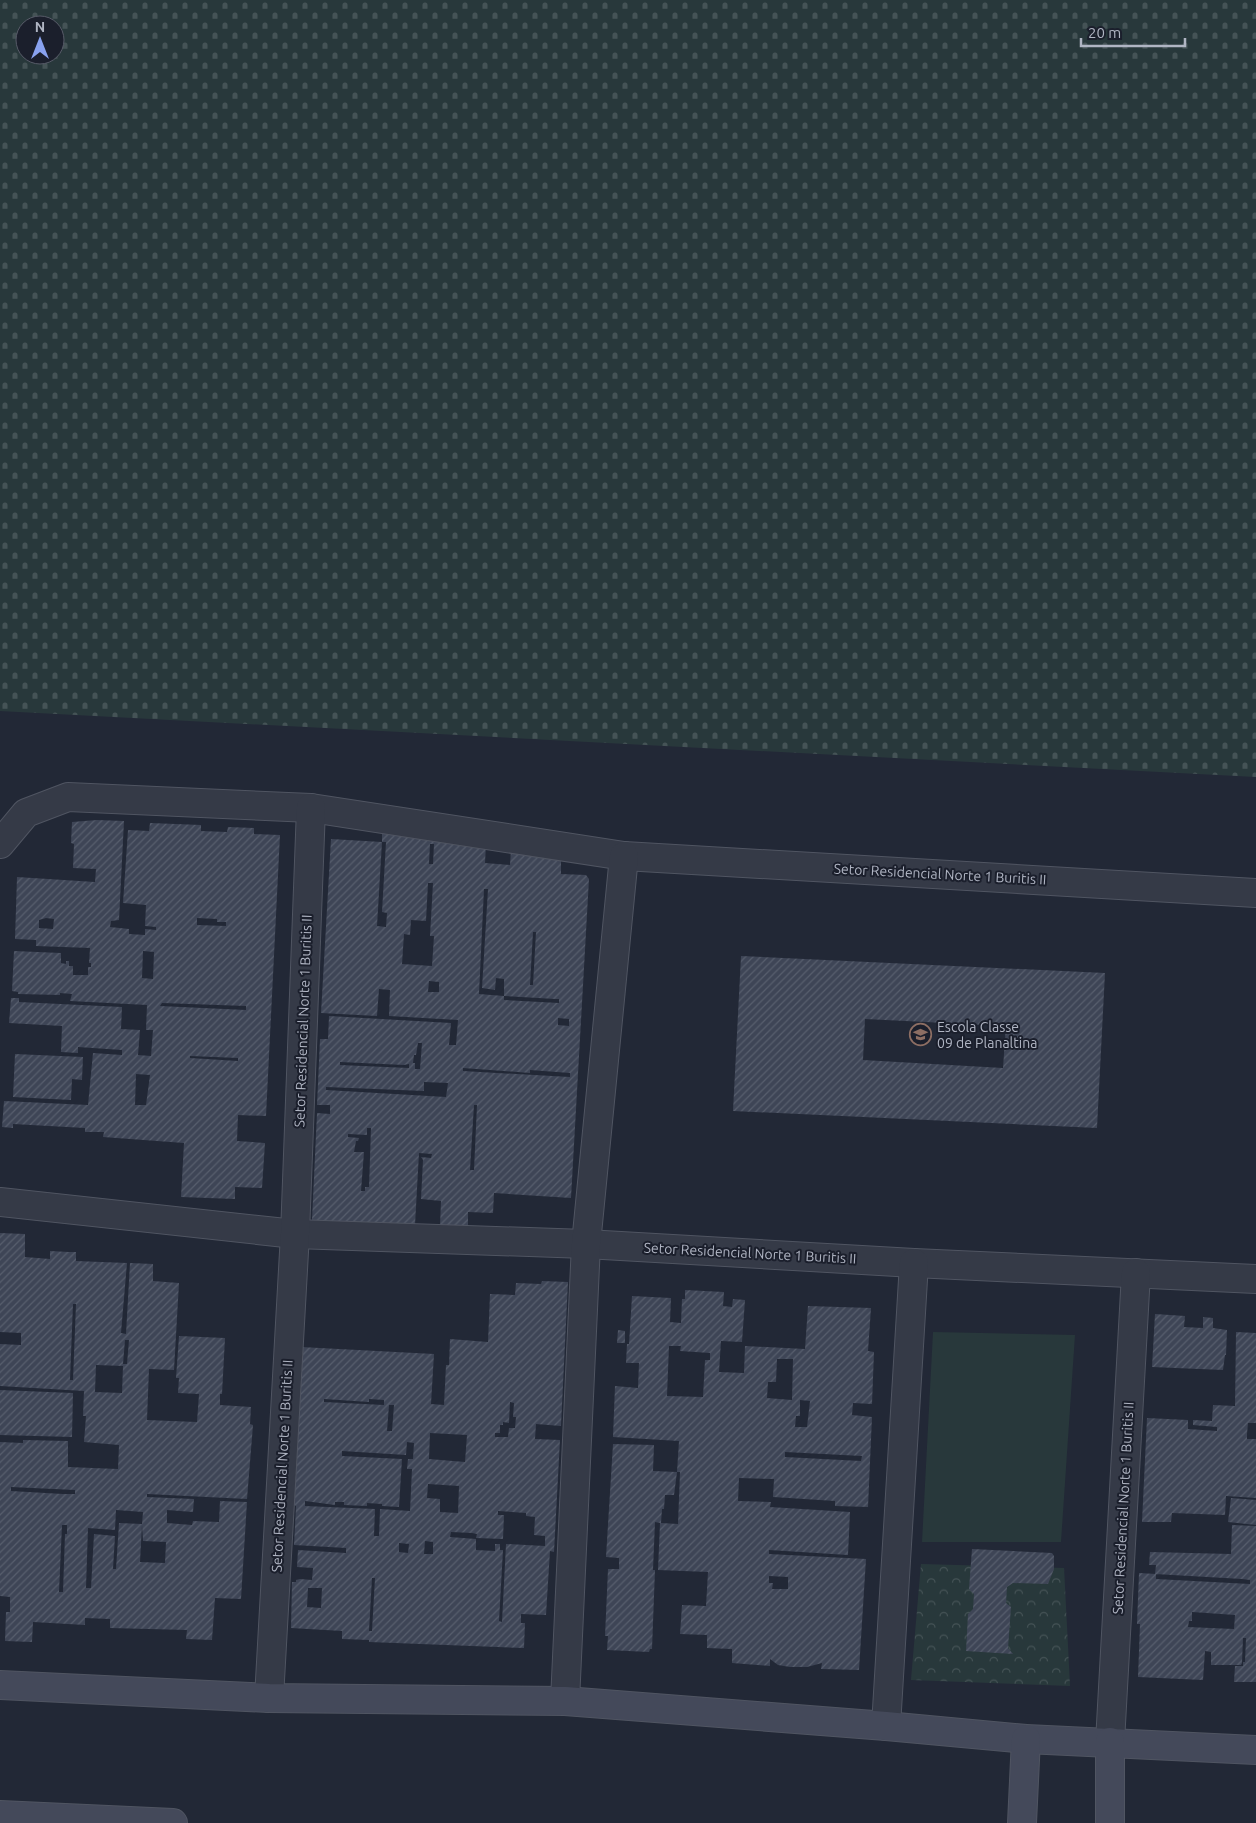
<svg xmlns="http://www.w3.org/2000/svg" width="1256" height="1823" font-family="Ubuntu,sans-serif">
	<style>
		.forest { fill: url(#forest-crowns) }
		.cemetery { fill: url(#cemetery-stones); fill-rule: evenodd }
		.garden { fill: #28383b }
		.building { fill: url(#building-hatch); fill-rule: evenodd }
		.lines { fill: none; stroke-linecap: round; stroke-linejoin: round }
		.street-casing { stroke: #505562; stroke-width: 30 }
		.secondary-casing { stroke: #505562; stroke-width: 30 }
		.street { stroke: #353a47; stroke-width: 28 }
		.secondary { stroke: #44495a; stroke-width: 28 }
		.labels { text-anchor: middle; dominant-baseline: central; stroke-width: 4; stroke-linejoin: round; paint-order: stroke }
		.street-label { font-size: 14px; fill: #b0b5c3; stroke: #1b1f2c }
		.poi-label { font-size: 14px; fill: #b0b5c3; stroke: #1b1f2c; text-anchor: start }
	</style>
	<defs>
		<pattern id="forest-crowns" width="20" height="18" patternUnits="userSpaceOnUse" patternTransform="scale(1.25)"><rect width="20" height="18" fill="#28383b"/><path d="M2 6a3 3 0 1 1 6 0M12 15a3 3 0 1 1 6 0" fill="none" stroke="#455356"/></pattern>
		<pattern id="cemetery-stones" width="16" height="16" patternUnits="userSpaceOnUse" patternTransform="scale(1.25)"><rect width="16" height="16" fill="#28383b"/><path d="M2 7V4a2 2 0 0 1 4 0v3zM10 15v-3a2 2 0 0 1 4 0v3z" fill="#455356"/></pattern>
		<pattern id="building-hatch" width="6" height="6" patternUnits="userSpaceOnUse" patternTransform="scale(1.25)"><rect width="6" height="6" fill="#3e4556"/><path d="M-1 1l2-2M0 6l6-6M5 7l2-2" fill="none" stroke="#575e6d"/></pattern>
	</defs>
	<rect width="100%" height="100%" fill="#222836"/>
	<polygon class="forest" points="921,1564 1064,1568 1070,1686 911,1680"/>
	<path class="cemetery" d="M 0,0 L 1256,0 L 1256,777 L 0,711 ZM 25,25 L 55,25 L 55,55 L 25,55 Z"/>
	<polygon class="garden" points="933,1332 1075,1335 1061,1542 922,1542"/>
	<g class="building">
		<path d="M 97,820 L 124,821 L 119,920 L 111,921 L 110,927 L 129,929 L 129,934 L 145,935 L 145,929 L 156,930 L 156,927 L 145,926 L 146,905 L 123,903 L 128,830 L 149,831 L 150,823 L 201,825 L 201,831 L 227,832 L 228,827 L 254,828 L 254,834 L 280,835 L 266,1116 L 238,1115 L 237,1141 L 265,1143 L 262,1188 L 235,1187 L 235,1199 L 181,1197 L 184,1143 L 103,1137 L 104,1132 L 85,1132 L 85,1128 L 13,1124 L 13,1128 L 2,1127 L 4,1101 L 88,1105 L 93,1053 L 122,1055 L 122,1050 L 78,1047 L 78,1053 L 61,1052 L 62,1026 L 9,1023 L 11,998 L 19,998 L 19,1002 L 122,1007 L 121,1029 L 140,1030 L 138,1055 L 151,1056 L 153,1030 L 146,1030 L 147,1005 L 70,1001 L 72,994 L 60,993 L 60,995 L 18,994 L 18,992 L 12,991 L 14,951 L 61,953 L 61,963 L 66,964 L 66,961 L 69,961 L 69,966 L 73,966 L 73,975 L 88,975 L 88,967 L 91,967 L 91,963 L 89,963 L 90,948 L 36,946 L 36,940 L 15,939 L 17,877 L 95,882 L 96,869 L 73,868 L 74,844 L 71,843 L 72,822 ZM 46,918 L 54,919 L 53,929 L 39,928 L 39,920 ZM 197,918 L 217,919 L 217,922 L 226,922 L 226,926 L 197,925 ZM 143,951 L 154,952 L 153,979 L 142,978 ZM 162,1003 L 246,1006 L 246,1010 L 160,1006 ZM 190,1056 L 238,1058 L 238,1061 L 190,1058 ZM 136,1074 L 150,1075 L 146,1105 L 135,1105 Z"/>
		<path d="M 382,832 L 486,844 L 485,863 L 510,865 L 511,850 L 536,851 L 536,857 L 561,858 L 561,874 L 586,875 L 589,879 L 571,1198 L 494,1193 L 493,1213 L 468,1212 L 468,1228 L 440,1226 L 441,1201 L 421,1199 L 423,1160 L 421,1157 L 431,1158 L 432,1154 L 419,1153 L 415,1225 L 312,1220 L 317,1113 L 330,1114 L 330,1105 L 317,1105 L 320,1039 L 328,1039 L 329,1016 L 451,1023 L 449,1045 L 456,1045 L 458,1020 L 389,1016 L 390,990 L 379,989 L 377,1016 L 321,1013 L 331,839 L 382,842 ZM 382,842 L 386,842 L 382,912 L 387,913 L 386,927 L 377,926 ZM 430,844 L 434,844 L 433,864 L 429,864 ZM 428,883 L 433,883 L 430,936 L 434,936 L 432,966 L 402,964 L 404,934 L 410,935 L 411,920 L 426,921 ZM 484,889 L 488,889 L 482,988 L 495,990 L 496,978 L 504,979 L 504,996 L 555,999 L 559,999 L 559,1003 L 504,1000 L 504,996 L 479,994 ZM 533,932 L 536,932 L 533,985 L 530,985 ZM 429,981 L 439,982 L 439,992 L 428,992 ZM 558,1018 L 569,1019 L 569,1026 L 558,1025 ZM 418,1043 L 422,1043 L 420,1069 L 415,1069 L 415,1063 L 413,1063 L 414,1055 L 416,1055 ZM 340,1062 L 404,1065 L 409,1064 L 409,1068 L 340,1065 ZM 463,1068 L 530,1073 L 530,1070 L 570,1073 L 570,1077 L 463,1071 ZM 424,1082 L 448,1083 L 446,1097 L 326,1090 L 326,1087 L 424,1091 ZM 474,1105 L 477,1105 L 474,1170 L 470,1170 ZM 367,1128 L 371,1128 L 369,1187 L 365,1187 L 365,1191 L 361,1191 L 364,1152 L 354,1152 L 356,1141 L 358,1141 L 359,1138 L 348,1137 L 348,1134 L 367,1135 Z"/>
		<path d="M 741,956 L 1105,973 L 1097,1128 L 733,1111 ZM 865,1019 L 1006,1026 L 1003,1068 L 863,1060 Z"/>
		<polygon points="15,1054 83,1057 82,1080 72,1079 71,1100 13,1097"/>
		<path d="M 0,1233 L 25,1234 L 25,1257 L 50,1259 L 50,1251 L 69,1252 L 76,1252 L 76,1261 L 127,1263 L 121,1333 L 126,1334 L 130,1263 L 153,1264 L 153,1281 L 179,1283 L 174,1370 L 149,1369 L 147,1420 L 197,1422 L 199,1394 L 178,1393 L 179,1378 L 176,1378 L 179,1336 L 225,1338 L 222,1394 L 220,1394 L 220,1405 L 251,1407 L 250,1424 L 253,1425 L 247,1499 L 147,1494 L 147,1497 L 194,1499 L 193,1512 L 167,1510 L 167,1523 L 192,1525 L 193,1521 L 219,1522 L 220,1501 L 247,1502 L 241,1599 L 215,1598 L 212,1640 L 186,1639 L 187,1630 L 110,1628 L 110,1619 L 85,1618 L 85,1625 L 33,1622 L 32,1642 L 5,1641 L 6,1612 L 10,1612 L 10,1597 L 0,1596 L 0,1442 L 23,1443 L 23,1440 L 68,1441 L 68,1467 L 118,1469 L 119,1445 L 84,1442 L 86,1416 L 83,1416 L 84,1391 L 0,1386 L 0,1344 L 21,1345 L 21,1333 L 0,1332 ZM 73,1304 L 76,1304 L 73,1380 L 70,1380 ZM 125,1340 L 129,1340 L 127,1364 L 123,1364 ZM 96,1365 L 123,1366 L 122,1393 L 95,1392 ZM 11,1487 L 75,1490 L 75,1494 L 63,1494 L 11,1491 ZM 116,1510 L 143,1512 L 142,1524 L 119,1523 L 116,1569 L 113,1569 L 115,1536 L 94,1534 L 91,1588 L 86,1588 L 88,1528 L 115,1530 ZM 62,1525 L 67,1525 L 67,1534 L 65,1534 L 63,1592 L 59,1592 ZM 142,1525 L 143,1541 L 166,1542 L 165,1563 L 140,1562 Z"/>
		<path d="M 542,1281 L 568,1282 L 561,1426 L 536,1424 L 535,1439 L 560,1440 L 554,1552 L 550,1551 L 546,1615 L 521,1614 L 521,1623 L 525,1623 L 524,1648 L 369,1642 L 369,1640 L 342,1639 L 342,1631 L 291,1628 L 292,1582 L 296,1582 L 296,1580 L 300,1579 L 312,1580 L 313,1568 L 297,1567 L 298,1550 L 346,1553 L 346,1548 L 294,1545 L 296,1506 L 294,1505 L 295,1478 L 296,1478 L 301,1347 L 434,1354 L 431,1404 L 444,1405 L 446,1365 L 449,1365 L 450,1339 L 488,1342 L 490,1294 L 515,1295 L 516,1283 L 541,1284 ZM 324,1399 L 369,1402 L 369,1399 L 384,1400 L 384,1405 L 324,1402 ZM 510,1402 L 514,1403 L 513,1417 L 516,1417 L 515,1428 L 509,1428 L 508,1437 L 495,1437 L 495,1433 L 500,1433 L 500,1425 L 503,1425 L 503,1422 L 509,1423 ZM 389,1405 L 394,1405 L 392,1431 L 387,1431 ZM 430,1433 L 467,1435 L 465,1462 L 429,1459 ZM 407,1442 L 414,1443 L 413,1459 L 408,1459 L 407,1469 L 412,1469 L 410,1511 L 380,1509 L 379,1536 L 374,1536 L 375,1509 L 305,1506 L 305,1501 L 335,1505 L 335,1502 L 344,1502 L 344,1505 L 367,1506 L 367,1503 L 382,1504 L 382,1506 L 399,1507 L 402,1459 L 342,1456 L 342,1451 L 406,1455 ZM 428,1484 L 459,1486 L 458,1513 L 440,1512 L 440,1499 L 427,1498 ZM 498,1511 L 526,1513 L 526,1516 L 535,1517 L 534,1535 L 545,1536 L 545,1546 L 506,1544 L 502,1622 L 499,1621 L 503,1550 L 500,1550 L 500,1544 L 495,1544 L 495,1551 L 476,1550 L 476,1539 L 450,1537 L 451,1532 L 472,1533 L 477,1534 L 476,1538 L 503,1539 L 504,1515 L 498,1515 ZM 425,1541 L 433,1542 L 433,1554 L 424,1554 ZM 399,1543 L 409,1544 L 408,1553 L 399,1552 ZM 372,1578 L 375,1578 L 372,1631 L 369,1631 ZM 308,1588 L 322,1588 L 321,1608 L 307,1607 Z"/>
		<path d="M 685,1290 L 724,1292 L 723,1306 L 732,1307 L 733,1299 L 745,1300 L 742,1342 L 721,1341 L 719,1372 L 744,1373 L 745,1346 L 805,1349 L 808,1306 L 871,1308 L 868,1351 L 874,1352 L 872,1404 L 853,1403 L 852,1415 L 872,1417 L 868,1507 L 835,1506 L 835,1501 L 773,1497 L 774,1479 L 739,1478 L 738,1501 L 771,1502 L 770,1507 L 850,1512 L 848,1555 L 769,1550 L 769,1554 L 866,1559 L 859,1670 L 821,1669 L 822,1663 L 807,1667 L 790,1667 L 778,1665 L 770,1659 L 770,1666 L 732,1663 L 732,1649 L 707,1648 L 707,1635 L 680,1634 L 682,1605 L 706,1606 L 708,1572 L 658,1570 L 660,1523 L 655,1522 L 653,1570 L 655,1570 L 652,1649 L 650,1649 L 649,1652 L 607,1650 L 608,1636 L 605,1636 L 608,1569 L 619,1569 L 619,1558 L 606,1557 L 613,1444 L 654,1445 L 653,1471 L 677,1472 L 674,1495 L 665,1495 L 664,1509 L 662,1509 L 661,1523 L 678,1524 L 680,1472 L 677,1472 L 679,1441 L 613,1437 L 615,1386 L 638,1388 L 639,1363 L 626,1363 L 627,1344 L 629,1344 L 632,1296 L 671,1298 L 670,1322 L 681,1323 L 682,1299 L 685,1299 ZM 669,1346 L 681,1346 L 680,1351 L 710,1353 L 710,1360 L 705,1360 L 703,1397 L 667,1396 ZM 777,1359 L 793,1359 L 792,1400 L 767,1398 L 768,1382 L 776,1382 ZM 800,1400 L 810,1401 L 807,1427 L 795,1427 L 796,1416 L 800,1416 ZM 785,1452 L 862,1456 L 861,1461 L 785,1457 ZM 769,1576 L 788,1577 L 788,1589 L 772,1589 L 773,1583 L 769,1583 Z"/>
		<polygon points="1155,1314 1185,1316 1184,1327 1203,1328 1203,1317 1213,1318 1213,1328 1227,1330 1226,1355 1225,1355 1223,1370 1152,1367"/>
		<polygon points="618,1330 625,1331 625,1343 617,1343"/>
		<polygon points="1236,1332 1256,1333 1256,1423 1248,1423 1247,1434 1247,1439 1256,1439 1256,1498 1226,1496 1225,1515 1172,1513 1171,1522 1142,1522 1147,1418 1188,1420 1188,1429 1217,1431 1217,1427 1193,1425 1193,1420 1212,1421 1213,1405 1235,1406"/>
		<polygon points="0,1390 73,1393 72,1437 0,1435"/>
		<polygon points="1231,1498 1256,1500 1256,1525 1228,1522"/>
		<path d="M 1232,1525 L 1256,1526 L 1256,1682 L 1234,1682 L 1235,1666 L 1243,1666 L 1243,1662 L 1245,1662 L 1246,1638 L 1243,1638 L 1242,1663 L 1241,1665 L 1211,1665 L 1211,1652 L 1205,1651 L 1203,1680 L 1138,1677 L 1140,1624 L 1137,1624 L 1139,1573 L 1156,1574 L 1156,1579 L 1250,1584 L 1250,1580 L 1242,1579 L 1155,1574 L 1156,1565 L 1149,1565 L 1150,1552 L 1231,1554 ZM 1192,1612 L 1235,1615 L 1234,1629 L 1188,1627 L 1189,1621 L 1192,1621 Z"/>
		<polygon points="972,1549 1052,1553 1054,1556 1054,1569 1048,1584 1013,1583 1007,1587 1006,1603 1011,1607 1008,1648 1013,1654 966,1651 968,1614 973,1609 974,1594 969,1589"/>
	</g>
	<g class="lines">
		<defs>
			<g id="street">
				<polyline points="0,844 26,813 68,797 311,808 624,856 1256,893"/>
				<polyline points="0,1202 295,1234 586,1244 914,1263 1256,1279"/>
				<polyline points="269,1698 295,1234 311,808"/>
				<polyline points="565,1701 586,1244 624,856"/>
				<polyline points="886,1726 914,1263"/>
				<polyline points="1110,1742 1136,1273"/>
			</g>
			<g id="secondary">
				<polyline points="0,1685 269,1698 565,1701 886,1726 1026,1739 1256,1750"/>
				<polyline points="1110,1742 1110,1823"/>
				<polyline points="0,1815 173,1823"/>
				<polyline points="1022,1823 1026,1739"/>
			</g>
		</defs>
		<use href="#street" class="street-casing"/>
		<use href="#secondary" class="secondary-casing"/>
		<use href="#street" class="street"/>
		<use href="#secondary" class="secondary"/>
	</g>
	<defs>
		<symbol id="school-ring" viewBox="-11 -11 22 22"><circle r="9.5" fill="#1b1f2c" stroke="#8d6e63" stroke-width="1.5"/><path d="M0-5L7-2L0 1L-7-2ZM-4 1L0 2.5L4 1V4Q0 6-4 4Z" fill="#8d6e63"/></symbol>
	</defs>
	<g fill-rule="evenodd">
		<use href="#school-ring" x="908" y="1022" width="25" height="25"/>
	</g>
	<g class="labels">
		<g class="street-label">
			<text transform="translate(940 874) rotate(3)">Setor Residencial Norte 1 Buritis II</text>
			<text transform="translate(303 1021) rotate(-88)">Setor Residencial Norte 1 Buritis II</text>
			<text transform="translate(750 1253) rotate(3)">Setor Residencial Norte 1 Buritis II</text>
			<text transform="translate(282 1466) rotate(-87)">Setor Residencial Norte 1 Buritis II</text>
			<text transform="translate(1123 1508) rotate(-87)">Setor Residencial Norte 1 Buritis II</text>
		</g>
		<g class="poi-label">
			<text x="937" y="1027">Escola Classe<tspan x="937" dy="16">09 de Planaltina</tspan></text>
		</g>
	</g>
	<g transform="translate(40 40)"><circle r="24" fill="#1b1f2c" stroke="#575b68"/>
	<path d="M0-4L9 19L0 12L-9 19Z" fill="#89a2ef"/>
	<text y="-8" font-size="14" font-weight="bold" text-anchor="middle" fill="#b0b5c3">N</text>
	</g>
	<path d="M1081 38v8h104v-8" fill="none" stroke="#b0b5c3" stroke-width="2.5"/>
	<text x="1088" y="38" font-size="15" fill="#b0b5c3" stroke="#1b1f2c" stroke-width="4" paint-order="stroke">20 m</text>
</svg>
